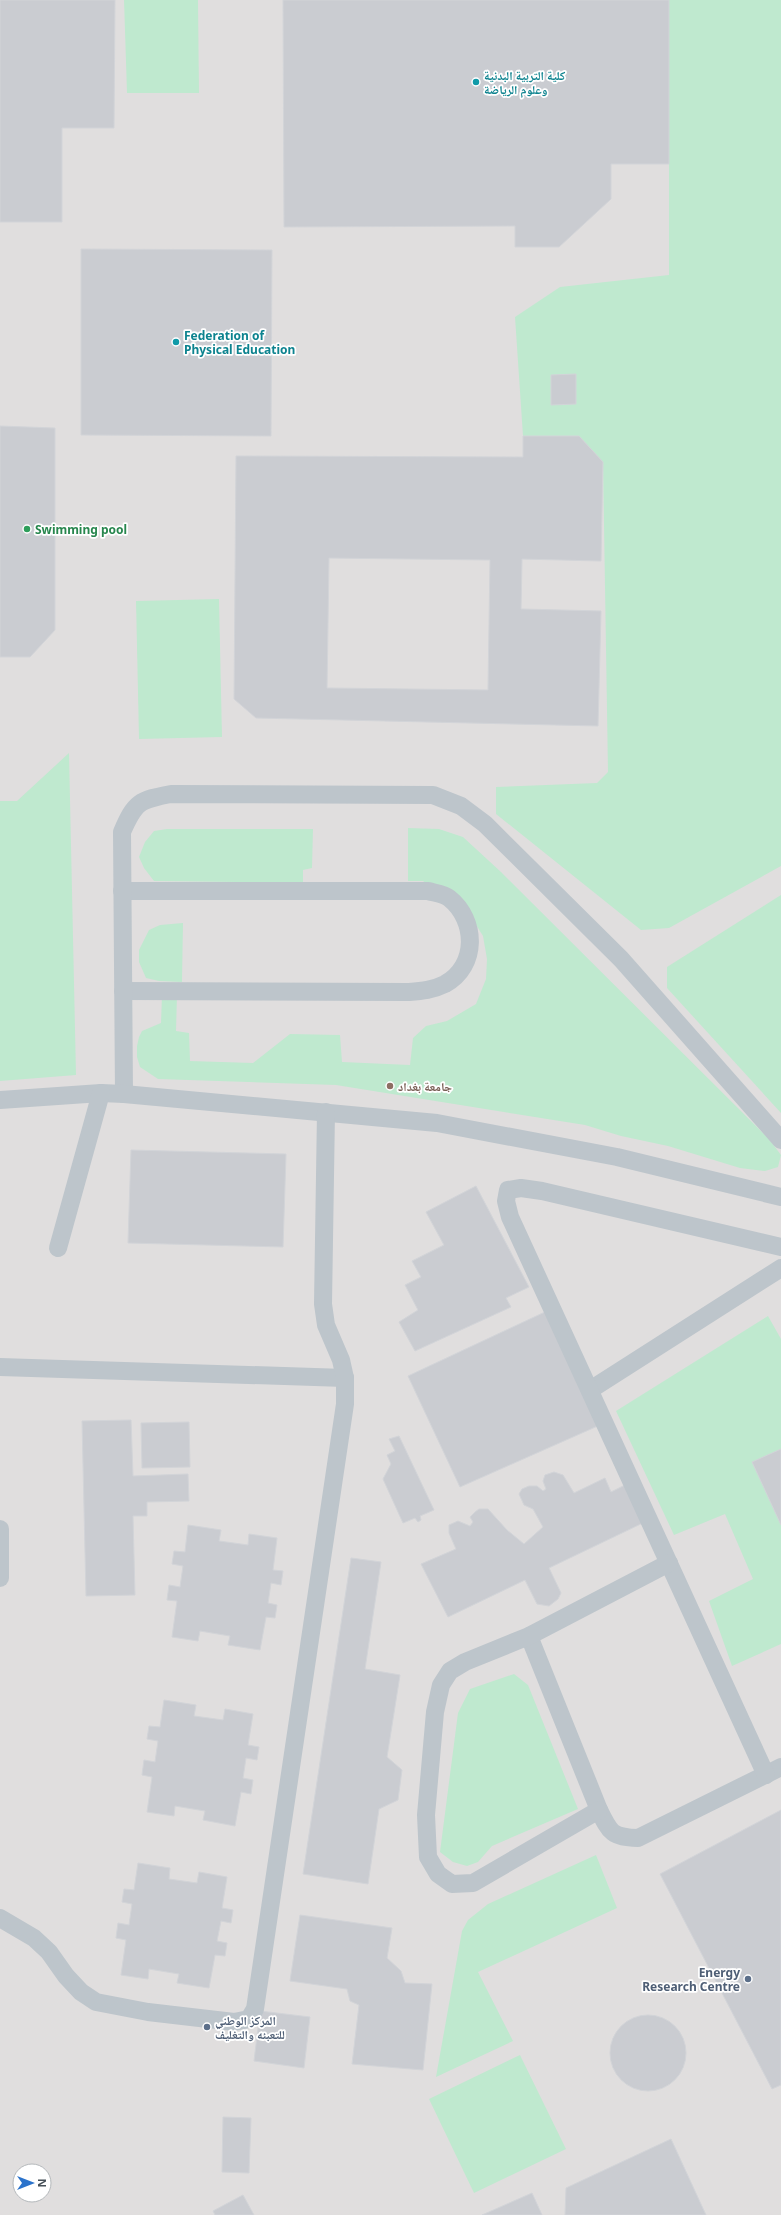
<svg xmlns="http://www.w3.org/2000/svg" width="781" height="2215" font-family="'Noto Sans','Noto Naskh Arabic',sans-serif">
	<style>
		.education { fill: #e0dede; fill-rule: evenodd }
		.green { fill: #bfe9cf }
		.building { fill: #caccd1; stroke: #d2d4d8; fill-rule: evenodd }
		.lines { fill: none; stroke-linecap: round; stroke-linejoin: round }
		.lane { stroke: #bdc5cb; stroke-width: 18 }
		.culture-dot { fill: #0f9aa8; stroke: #fff; stroke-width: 1.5 }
		.leisure-dot { fill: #2e9e5b; stroke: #fff; stroke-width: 1.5 }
		.education-dot { fill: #8d6e63; stroke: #fff; stroke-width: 1.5 }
		.service-dot { fill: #5c6f8a; stroke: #fff; stroke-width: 1.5 }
		.labels { text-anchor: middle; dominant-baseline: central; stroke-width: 3.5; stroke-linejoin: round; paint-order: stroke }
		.culture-label { font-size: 12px; font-weight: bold; fill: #0d838f; stroke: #fff; text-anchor: start }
		.leisure-label { font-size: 12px; font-weight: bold; fill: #27864d; stroke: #fff; text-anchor: start }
		.education-label { font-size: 12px; font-weight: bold; fill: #785e54; stroke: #fff; text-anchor: start }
		.service-label { font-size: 12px; font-weight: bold; fill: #4e5e75; stroke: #fff; text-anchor: end }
	</style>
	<rect width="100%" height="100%" fill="#f0eded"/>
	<path class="education" d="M 0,0 L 781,0 L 781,2215 L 0,2215 ZM 20,2171 L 44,2171 L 44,2195 L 20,2195 Z"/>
	<g class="green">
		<polygon points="124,0 198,0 199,93 127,93"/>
		<polygon points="669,0 781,0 781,866 669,928 641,930 496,814 496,787 597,783 608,772 603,462 579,436 523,436 515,317 560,287 669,275"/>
		<polygon points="219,599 222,737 139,739 136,601"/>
		<polygon points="69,753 76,1075 0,1081 0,801 17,801"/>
		<polygon points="408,828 439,829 463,837 501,872 769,1139 781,1155 778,1167 765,1171 740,1168 668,1146 621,1136 585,1125 336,1085 158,1079 140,1067 137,1057 137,1046 139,1037 142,1031 161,1023 162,995 177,995 176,1031 189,1033 190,1061 253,1063 290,1034 340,1035 342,1062 410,1065 413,1038 426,1026 447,1021 476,1004 486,979 487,959 483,936 473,920 423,881 408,881"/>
		<polygon points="167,829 313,829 312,868 303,870 303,883 154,881 144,868 139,857 145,842 154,831"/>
		<polygon points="781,895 781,1113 667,988 667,967"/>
		<polygon points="183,923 182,982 159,981 146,978 139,962 139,950 149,930 160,925"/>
		<polygon points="768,1316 781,1339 781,1644 732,1666 709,1601 753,1579 725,1514 674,1535 616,1411"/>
		<polygon points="514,1674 528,1685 578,1809 492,1846 478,1862 467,1866 453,1862 440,1852 458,1713 470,1689"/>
		<polygon points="596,1855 617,1908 478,1972 513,2041 436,2077 462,1931 468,1920 488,1904"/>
		<polygon points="520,2055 566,2149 474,2193 429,2099"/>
	</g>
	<g class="building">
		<polygon points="0,0 115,0 114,128 62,128 62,222 0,222"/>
		<polygon points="283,0 669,0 669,164 611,164 611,199 559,247 515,247 515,226 284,227"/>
		<polygon points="81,249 272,250 271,436 81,435"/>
		<polygon points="576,374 576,404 551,405 551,375"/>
		<polygon points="0,426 55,428 55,630 30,657 0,657"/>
		<path d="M 523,436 L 579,436 L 603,462 L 601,561 L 522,559 L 521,609 L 601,611 L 598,726 L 256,718 L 234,699 L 236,456 L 523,457 ZM 329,558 L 490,560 L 488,690 L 327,688 Z"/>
		<polygon points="131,1150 286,1154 283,1247 128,1243"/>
		<polygon points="476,1186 529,1287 506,1298 511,1307 415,1351 399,1322 418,1310 405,1285 421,1277 412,1261 444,1245 426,1212"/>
		<polygon points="547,1311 600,1425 460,1487 408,1376"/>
		<polygon points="131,1420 133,1476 188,1474 189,1501 147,1502 147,1516 133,1516 135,1595 86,1596 82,1421"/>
		<polygon points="189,1422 190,1467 142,1468 141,1423"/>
		<polygon points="399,1436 434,1510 420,1516 421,1520 418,1522 415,1518 403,1523 383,1479 391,1464 387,1455 395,1451 389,1439"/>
		<polygon points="781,1449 781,1525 752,1462"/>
		<polygon points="554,1472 563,1475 574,1493 605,1478 611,1492 629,1483 647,1521 549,1568 561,1593 558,1599 549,1606 537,1604 525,1580 448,1617 421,1564 456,1549 449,1533 449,1525 458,1521 470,1526 473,1522 470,1517 475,1512 479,1509 488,1509 507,1530 524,1544 543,1527 533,1509 524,1505 519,1494 522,1489 529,1486 537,1486 543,1491 546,1489 543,1481 545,1475"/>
		<polygon points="188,1525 221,1530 219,1541 248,1545 249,1534 277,1538 273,1570 283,1571 281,1585 271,1583 268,1603 277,1605 275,1618 266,1617 260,1650 228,1645 230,1636 200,1631 198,1641 172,1637 177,1601 167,1600 169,1585 180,1587 183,1566 172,1564 174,1551 185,1552"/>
		<polygon points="351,1558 381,1562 365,1669 400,1675 387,1757 402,1770 398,1800 379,1809 368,1884 303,1874"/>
		<polygon points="164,1700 196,1705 194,1716 223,1720 225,1709 253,1714 248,1745 259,1747 257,1760 246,1758 243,1778 253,1780 251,1794 241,1792 235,1826 203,1820 205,1811 175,1806 174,1816 147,1812 152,1777 142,1775 144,1760 155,1762 158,1741 147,1739 149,1726 160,1727"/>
		<polygon points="781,1810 781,2085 772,2089 660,1874"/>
		<polygon points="138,1863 170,1868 169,1879 197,1883 199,1872 227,1877 222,1908 233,1910 231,1923 221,1921 217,1941 227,1943 225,1956 215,1955 209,1988 177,1983 179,1974 149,1969 148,1979 121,1975 126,1940 116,1938 118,1923 129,1925 132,1904 122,1902 124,1889 134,1890"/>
		<polygon points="300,1915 392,1928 387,1958 401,1971 405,1983 432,1984 423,2070 352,2064 359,2005 350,2001 347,1989 290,1981"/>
		<polygon points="260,2011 310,2017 304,2068 254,2061"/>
		<circle cx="648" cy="2053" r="38"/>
		<polygon points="223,2117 251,2118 249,2173 222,2172"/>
		<polygon points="671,2139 706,2215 565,2215 566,2188"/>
		<polygon points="532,2193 542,2215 482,2215"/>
		<polygon points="243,2195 254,2215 215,2215 213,2211"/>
	</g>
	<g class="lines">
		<g class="lane">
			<path d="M 122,891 L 428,891 C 435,893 444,894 449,898 C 477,920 478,966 445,984 C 433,990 422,991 409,992 L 123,991"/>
			<path d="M 124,1094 L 122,832 C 135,802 139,800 171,794 L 433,795 L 461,806 L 485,824 L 621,959 L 781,1140"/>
			<polyline points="0,1100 101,1093 124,1094 437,1123 617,1157 781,1197"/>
			<polyline points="58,1248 101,1093"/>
			<polyline points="0,1367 345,1378"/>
			<polyline points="590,1390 781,1268"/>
			<polyline points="0,1529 0,1578"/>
			<path d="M 529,1636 L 599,1810 C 610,1833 612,1837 638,1838 L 781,1767"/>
			<polyline points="766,1775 510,1217 506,1201 508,1190 521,1188 542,1191 781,1247"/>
			<polyline points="599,1810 473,1883 452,1884 438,1874 428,1857 426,1815 435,1712 441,1685 450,1671 465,1662 529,1636 669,1563"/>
			<polyline points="0,1918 34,1938 49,1952 66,1976 81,1992 96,2002 148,2012 234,2022 249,2019 255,2009 345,1404 345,1378 341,1360 326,1325 323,1304 326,1112"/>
		</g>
	</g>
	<g class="culture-dot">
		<circle cx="476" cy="82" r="4"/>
		<circle cx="176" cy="342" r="4"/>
	</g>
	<circle class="leisure-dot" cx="27" cy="529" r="4"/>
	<circle class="education-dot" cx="390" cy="1086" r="4"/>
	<g class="service-dot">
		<circle cx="748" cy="1979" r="4"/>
		<circle cx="207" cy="2027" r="4"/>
	</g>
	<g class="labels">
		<g class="culture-label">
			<text x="484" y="75">كلية التربية البدنية<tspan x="484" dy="14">وعلوم الرياضة</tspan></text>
			<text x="184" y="335">Federation of<tspan x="184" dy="14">Physical Education</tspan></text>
		</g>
		<g class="leisure-label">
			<text x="35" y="529">Swimming pool</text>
		</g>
		<g class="education-label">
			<text x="398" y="1086">جامعة بغداد</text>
		</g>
		<g class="service-label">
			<text x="740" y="1972">Energy<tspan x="740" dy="14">Research Centre</tspan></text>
			<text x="215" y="2020" text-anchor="start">المركز الوطني<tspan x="215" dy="14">للتعبئه والتغليف</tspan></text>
		</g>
	</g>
	<g transform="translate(32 2183) rotate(90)"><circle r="19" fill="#ffffff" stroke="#b5b9bc"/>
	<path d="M0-3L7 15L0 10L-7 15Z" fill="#2b73cb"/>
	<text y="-6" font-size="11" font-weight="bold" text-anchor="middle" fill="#475058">N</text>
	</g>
</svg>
